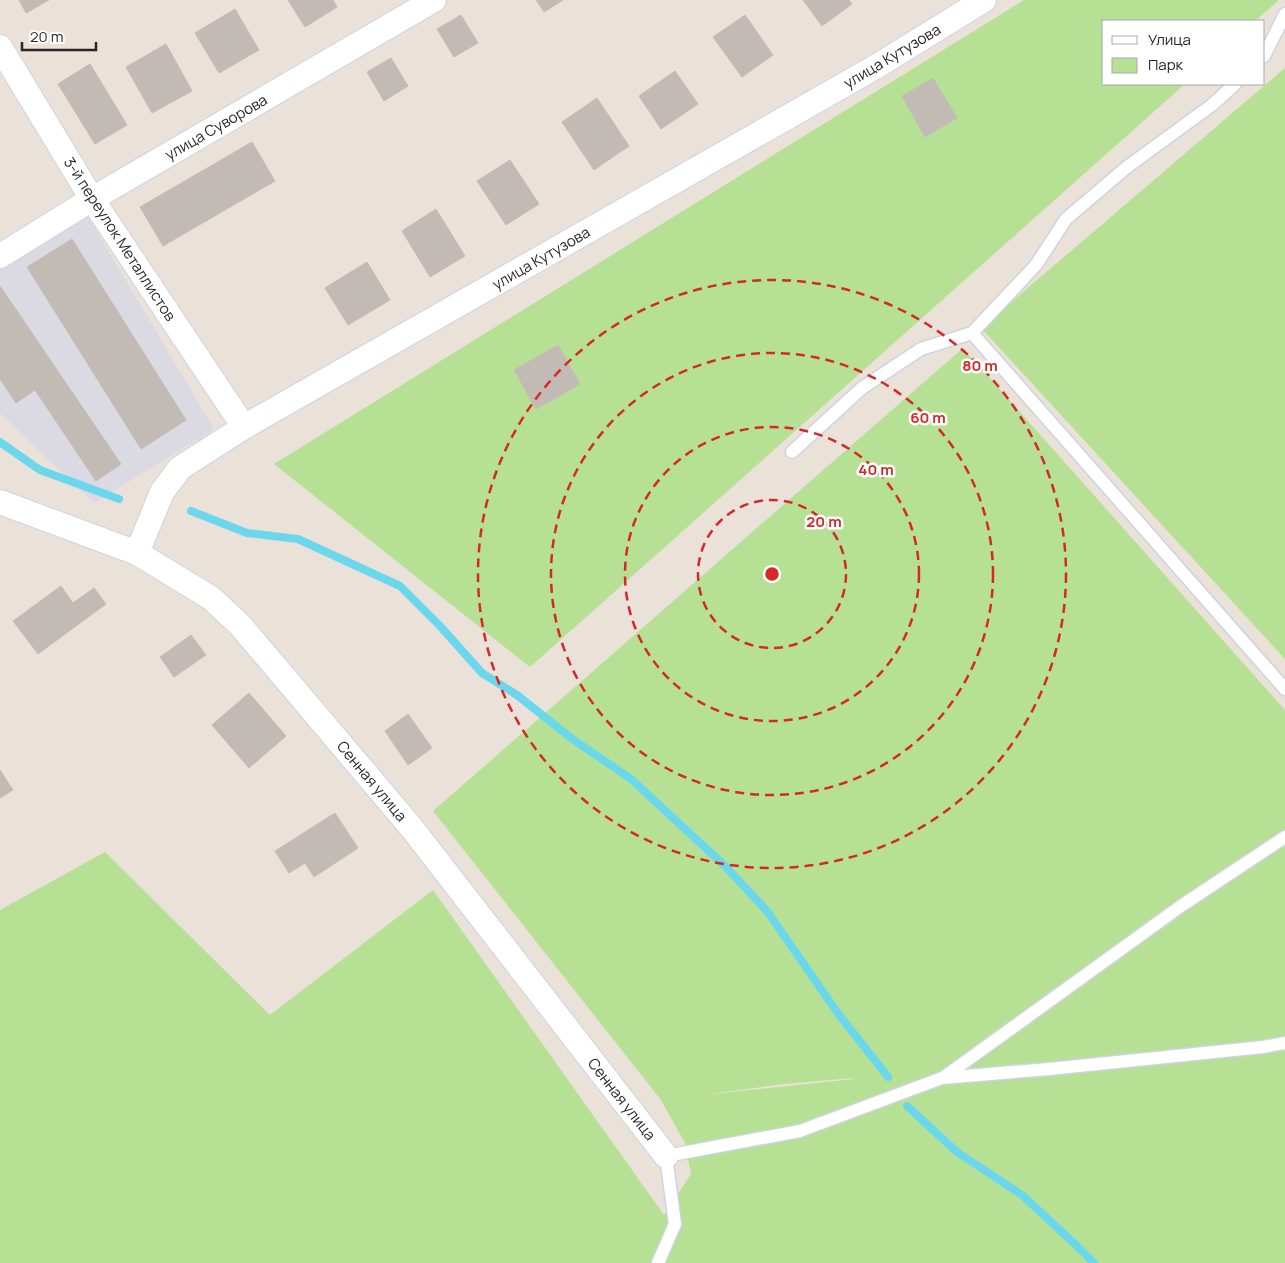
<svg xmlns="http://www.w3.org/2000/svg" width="1285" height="1263" font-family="Manrope,sans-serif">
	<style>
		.industrial { fill: #dbd9e2 }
		.green { fill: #b6e194; fill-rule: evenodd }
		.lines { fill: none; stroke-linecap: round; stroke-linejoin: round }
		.stream { stroke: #6bd7ed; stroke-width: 8 }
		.building { fill: #c2bbb5; stroke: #c5bdb3 }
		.lane-casing { stroke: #ced3e1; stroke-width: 15 }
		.street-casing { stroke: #ced3e1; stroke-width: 26 }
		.lane { stroke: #fff; stroke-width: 12 }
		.street { stroke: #fff; stroke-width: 24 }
		.ring { fill: none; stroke: #d62828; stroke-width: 2.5; stroke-dasharray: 9 6 }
		.labels { text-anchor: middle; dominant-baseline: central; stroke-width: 5; stroke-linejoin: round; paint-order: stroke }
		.street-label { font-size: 15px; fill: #272727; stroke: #fff }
		.centre { fill: #d62828; stroke: #fff; stroke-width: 2.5 }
		.ring-label { font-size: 15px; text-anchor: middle; font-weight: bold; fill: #d62828; stroke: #fff; stroke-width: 5; stroke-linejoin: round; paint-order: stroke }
	</style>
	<rect width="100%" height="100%" fill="#eae1d8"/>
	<polygon class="industrial" points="87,215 214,429 94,503 0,413 0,266"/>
	<g class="green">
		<polygon points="1024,0 1279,0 1255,21 1104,21 1104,84 1185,84 530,667 274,464"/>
		<polygon points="1285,68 1285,659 981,328"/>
		<path d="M 963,348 L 1285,710 L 1285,1263 L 0,1263 L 0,910 L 105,852 L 270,1015 L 433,890 L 664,1215 L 691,1174 L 685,1143 L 661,1100 L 433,811 ZM 853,1078 L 854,1079 L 702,1095 L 785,1084 Z"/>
	</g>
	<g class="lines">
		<g class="stream">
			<polyline points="0,442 40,470 119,499"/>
			<polyline points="191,511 247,533 298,539 400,586 440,626 482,673 517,695 571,738 631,779 725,866 767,911 837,1012 888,1077"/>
			<polyline points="907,1106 957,1152 1022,1195 1077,1246 1094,1263"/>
		</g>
	</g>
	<g class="building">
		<polygon points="19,0 49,0 26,13"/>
		<polygon points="288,0 333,0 337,7 305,27"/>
		<polygon points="536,0 563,0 544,12"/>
		<polygon points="803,0 849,0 852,4 822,26"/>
		<polygon points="235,9 259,50 219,73 195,33"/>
		<polygon points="461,15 478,43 454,57 437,29"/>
		<polygon points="745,15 773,55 742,77 713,37"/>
		<polygon points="166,44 192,91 152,113 126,67"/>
		<polygon points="391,58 408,86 384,101 367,72"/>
		<polygon points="90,64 127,125 95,144 58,84"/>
		<polygon points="675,71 698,104 661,129 639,96"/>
		<polygon points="933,78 957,118 925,137 902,96"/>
		<polygon points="597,98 629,146 594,170 562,122"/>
		<polygon points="252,142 275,181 163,246 140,207"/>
		<polygon points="510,160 539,204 506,225 477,181"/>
		<polygon points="436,209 465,256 430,277 402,231"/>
		<polygon points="72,239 186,420 141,449 27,267"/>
		<polygon points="367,262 390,300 348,325 325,288"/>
		<polygon points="0,286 121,464 96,481 35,390 16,403 0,379"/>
		<polygon points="558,345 580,384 536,409 514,370"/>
		<polygon points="61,586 73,603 94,588 106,604 38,654 13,621"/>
		<polygon points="191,635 206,655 174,677 160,657"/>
		<polygon points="249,693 286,736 249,768 212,725"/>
		<polygon points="408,714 432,748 408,765 385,731"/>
		<polygon points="0,770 13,790 0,798"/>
		<polygon points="335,813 358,848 314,877 305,863 289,873 275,851"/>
	</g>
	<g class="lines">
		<defs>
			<g id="lane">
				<polyline points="1264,56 1285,14"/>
				<polyline points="972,333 1285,689"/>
				<polyline points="792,452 862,388 921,349 972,333 1036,265 1066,219 1127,167 1212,105 1235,84"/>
				<polyline points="944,1077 1181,906 1285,837"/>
				<polyline points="658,1263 675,1224 666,1156 800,1131 942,1078 1049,1069 1263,1047 1285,1043"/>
			</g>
			<g id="street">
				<polyline points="0,47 92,199 244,427"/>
				<polyline points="0,256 92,199 434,0"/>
				<polyline points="0,502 137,553 211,598 240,625 411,827 666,1156"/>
				<polyline points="137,553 162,492 180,468 244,427 877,66 984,0"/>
			</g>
		</defs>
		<use href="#lane" class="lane-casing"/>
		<use href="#street" class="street-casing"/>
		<use href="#lane" class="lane"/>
		<use href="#street" class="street"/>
	</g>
	<g class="ring">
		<circle cx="772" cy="574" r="74"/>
		<circle cx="772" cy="574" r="147"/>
		<circle cx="772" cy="574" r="221"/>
		<circle cx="772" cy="574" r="294"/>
	</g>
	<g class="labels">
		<g class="street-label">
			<text transform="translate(892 56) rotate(-31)">улица Кутузова</text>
			<text transform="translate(216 127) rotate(-30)">улица Суворова</text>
			<text transform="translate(120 239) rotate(57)">3-й переулок Металлистов</text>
			<text transform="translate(541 258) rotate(-30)">улица Кутузова</text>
			<text transform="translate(372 781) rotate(50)">Сенная улица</text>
			<text transform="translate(622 1099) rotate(52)">Сенная улица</text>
		</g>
	</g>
	<circle cx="772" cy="574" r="8" class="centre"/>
	<g class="ring-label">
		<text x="980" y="371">80 m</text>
		<text x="928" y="423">60 m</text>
		<text x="876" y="475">40 m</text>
		<text x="824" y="527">20 m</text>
	</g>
	<rect x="1102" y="20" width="162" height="65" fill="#ffffff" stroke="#a9a9a9"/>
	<rect x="1112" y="36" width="25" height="8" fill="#ffffff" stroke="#a9a9a9"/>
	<text x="1148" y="45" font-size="15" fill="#272727">Улица</text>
	<rect x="1112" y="58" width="25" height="15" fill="#b6e194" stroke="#a9a9a9"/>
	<text x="1148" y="70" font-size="15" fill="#272727">Парк</text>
	<path d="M22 42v8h74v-8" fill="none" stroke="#272727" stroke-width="2.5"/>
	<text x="30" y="42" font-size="15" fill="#272727" stroke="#ffffff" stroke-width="4" paint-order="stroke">20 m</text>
</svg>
